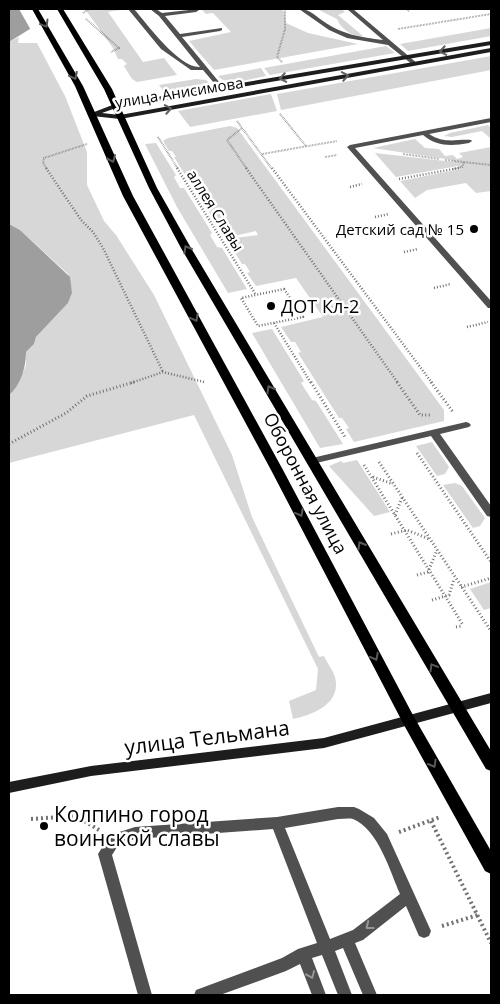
<svg xmlns="http://www.w3.org/2000/svg" width="500" height="1004" font-family="'Open Sans',sans-serif">
	<style>
		.green { fill: #d7d7d7 }
		.water { fill: #9e9e9e }
		.pier { fill: #fff }
		.lines { fill: none; stroke-linecap: round; stroke-linejoin: round }
		.path-far3 { stroke: #727272; stroke-width: 2; stroke-dasharray: 0.5 1; stroke-linecap: butt }
		.path-far2 { stroke: #727272; stroke-width: 2.5; stroke-dasharray: 1 2; stroke-linecap: butt }
		.path-far1 { stroke: #727272; stroke-width: 3; stroke-dasharray: 1 2.5; stroke-linecap: butt }
		.path { stroke: #727272; stroke-width: 4; stroke-dasharray: 2 3; stroke-linecap: butt }
		.lane { fill: #505050; fill-rule: evenodd }
		.secondary { fill: #1d1d1d; fill-rule: evenodd }
		.primary { fill: #000; fill-rule: evenodd }
		.oneway { stroke: #595959 }
		.oneway2 { stroke: #616161 }
		.oneway3 { stroke: #969696 }
		.poi-dot { fill: #000; stroke: #fff; stroke-width: 2 }
		.labels { text-anchor: middle; dominant-baseline: central; stroke-width: 5; stroke-linejoin: round; paint-order: stroke }
		.far-street-label { font-size: 15px; fill: #000; stroke: #fff }
		.far-poi-label { font-size: 15px; fill: #000; stroke: #fff; text-anchor: end }
		.poi-label { font-size: 18px; fill: #000; stroke: #fff; text-anchor: start }
		.street-label { font-size: 18px; fill: #000; stroke: #fff }
		.near-street-label { font-size: 21px; fill: #000; stroke: #fff }
		.near-poi-label { font-size: 21px; fill: #000; stroke: #fff; text-anchor: start }
	</style>
	<rect width="100%" height="100%" fill="#fff"/>
	<g class="green">
		<polygon points="85,9 126,9 108,12 143,62 164,58 177,75 137,82 132,79 124,66 127,64 122,59 118,59 113,48"/>
		<polygon points="201,9 278,9 284,11 286,23 308,33 358,44 214,70 189,41 231,32 213,13 206,14"/>
		<path d="M 317,9 L 342,9 L 345,12 L 338,15 L 363,36 C 352,37 341,29 337,19 Z"/>
		<polygon points="491,28 491,36 408,51 400,44"/>
		<path d="M 19,37 L 18,43 L 37,43 L 65,96 L 87,152 L 87,185 L 104,221 L 116,235 L 154,295 L 232,455 L 252,517 L 319,657 L 324,656 C 327,663 333,670 335,677 C 342,704 312,715 293,719 L 289,701 L 316,690 L 318,669 L 194,415 L 9,463 L 9,395 L 18,384 L 26,365 L 26,352 L 34,344 L 36,337 L 68,303 L 72,293 L 68,274 L 20,230 L 9,224 L 9,42 Z"/>
		<polygon points="386,46 395,53 270,75 264,68"/>
		<polygon points="491,56 491,70 281,110 277,94"/>
		<path d="M 261,68 L 266,76 C 252,78 228,88 218,76 Z"/>
		<polygon points="196,79 206,80 210,84 165,93 159,85"/>
		<polygon points="271,94 277,111 190,127 178,111"/>
		<polygon points="488,125 491,128 491,139 482,131 452,137 444,136 450,133"/>
		<polygon points="230,126 237,128 444,410 444,421 354,442 346,429 349,428 342,418 339,418 298,353 301,352 295,342 291,342 281,327 323,317 296,278 256,286 247,273 250,272 245,264 242,264 228,242 236,241 235,238 258,235 256,231 234,236 232,233 223,235 209,212 211,211 207,205 204,205 174,157 176,157 172,151 169,151 163,141 168,138"/>
		<polygon points="415,139 425,148 439,149 445,156 453,155 457,159 463,157 459,153 491,147 491,191 476,193 466,183 427,190 415,198 400,181 461,169 458,166 396,177 375,153 454,162 452,160 373,148"/>
		<polygon points="156,143 176,175 174,177 180,188 184,188 212,233 210,235 217,247 222,248 247,289 228,293 177,207 145,144"/>
		<polygon points="272,329 304,381 301,383 312,400 316,401 343,444 320,448 252,333"/>
		<polygon points="432,442 449,467 445,474 437,476 416,446"/>
		<polygon points="357,460 390,512 374,516 329,466 341,461 343,463"/>
		<polygon points="455,483 462,486 485,518 480,526 473,528 443,485"/>
		<polygon points="491,582 491,608 484,610 470,589"/>
	</g>
	<g class="water">
		<polygon points="9,9 62,9 9,42"/>
		<path d="M 9,224 L 20,230 L 70,277 L 72,293 L 68,303 L 36,337 L 34,344 L 26,352 C 26,367 21,385 9,395 Z"/>
	</g>
	<polygon class="pier" points="19,9 64,9 32,32"/>
	<g class="lines">
		<g class="path-far3">
			<polyline points="406,9 409,11"/>
			<polyline points="83,13 89,9"/>
			<polyline points="86,19 119,48 111,52"/>
			<polyline points="398,29 491,14"/>
			<polyline points="282,62 277,57 285,29 285,10"/>
			<polyline points="280,114 306,146"/>
			<polyline points="237,121 272,169"/>
			<polyline points="242,128 227,140 247,169"/>
			<polyline points="158,137 178,169"/>
			<polyline points="262,154 337,141"/>
			<polyline points="403,154 439,159"/>
			<polyline points="325,157 337,155"/>
			<polyline points="445,160 491,165"/>
			<polyline points="47,169 43,163 44,158 87,144"/>
			<polyline points="453,169 462,167 464,162"/>
		</g>
		<g class="path-far2">
			<polyline points="46,168 81,220 93,232 103,248 163,372"/>
			<polyline points="177,168 256,295"/>
			<polyline points="246,168 398,383"/>
			<polyline points="272,168 432,383"/>
			<polyline points="399,179 459,168"/>
			<polyline points="350,187 362,184"/>
			<polyline points="375,217 389,214"/>
			<polyline points="404,252 418,249"/>
			<polyline points="434,288 451,284"/>
			<polygon points="284,289 303,317 258,326 241,298"/>
			<polyline points="274,323 311,383"/>
			<polyline points="467,327 488,322"/>
			<polyline points="131,383 163,372 204,382"/>
		</g>
		<g class="path-far1">
			<polyline points="311,382 345,437"/>
			<polyline points="397,382 420,415 431,415"/>
			<polyline points="431,382 453,412"/>
			<polyline points="9,444 66,413 87,396 134,382"/>
			<polyline points="417,453 491,562"/>
			<polyline points="379,462 491,631"/>
			<polyline points="364,465 463,625"/>
			<polyline points="373,477 393,484"/>
			<polyline points="395,515 402,498"/>
			<polyline points="391,534 407,530 429,539"/>
			<polyline points="417,575 428,572 437,550"/>
			<polyline points="461,587 491,578"/>
			<polyline points="432,600 449,595 454,579"/>
			<polyline points="456,627 462,626"/>
		</g>
		<g class="path">
			<polyline points="31,819 76,816 99,830"/>
			<polyline points="431,821 491,943"/>
			<polyline points="399,832 440,817"/>
			<polyline points="442,926 478,915"/>
		</g>
		<g class="lane">
			<path d="M 128,9 L 134,9 C 147,24 179,68 200,67 L 159,16 L 150,9 L 156,9 L 162,13 L 198,9 L 199,10 L 196,12 L 165,16 L 180,34 L 222,28 L 222,30 L 220,31 L 182,37 L 224,88 L 224,90 L 220,90 L 203,70 L 191,70 L 161,49 Z"/>
			<path d="M 299,9 C 308,8 316,16 323,21 C 343,35 360,37 383,40 L 347,9 L 353,9 L 418,64 L 413,65 L 388,45 L 347,38 L 329,30 Z"/>
			<path d="M 491,118 L 491,122 L 429,134 C 444,144 456,139 471,140 L 472,141 L 469,143 C 452,146 437,147 423,135 L 355,148 L 491,301 L 491,308 L 488,308 L 347,147 L 350,145 Z"/>
			<polygon points="466,422 469,423 471,425 469,427 440,434 491,506 491,517 487,516 431,436 312,464 307,461 312,458"/>
			<path d="M 338,807 L 354,807 L 359,809 L 374,818 L 387,834 L 431,931 L 429,936 L 424,938 L 419,936 L 406,906 L 363,940 L 355,943 L 377,995 L 363,995 L 343,948 L 335,951 L 352,995 L 338,995 L 322,955 L 312,958 L 326,995 L 312,995 L 300,964 L 286,971 L 220,995 L 194,995 L 196,990 L 282,958 L 298,949 L 317,943 L 273,829 L 135,839 L 119,844 L 112,855 L 152,995 L 138,995 L 98,854 L 110,835 L 135,827 L 277,817 ZM 338,819 C 343,819 349,818 353,819 C 378,829 390,871 400,894 L 353,930 L 330,939 L 285,828 Z"/>
		</g>
		<g class="secondary">
			<polygon points="491,41 491,45 116,108 102,113 120,115 491,48 491,52 120,119 92,116 89,114 115,104"/>
			<polygon points="491,693 491,703 324,748 91,776 9,793 9,782 91,766 324,738"/>
		</g>
		<g class="primary">
			<polygon points="32,9 38,9 83,86 133,196 283,470 414,717 491,851 491,874 485,871 404,725 271,470 123,196 75,86"/>
			<polygon points="57,9 63,9 112,89 157,188 191,248 491,751 491,771 486,769 181,248 149,188 104,89"/>
		</g>
	</g>
	<defs><path id="oneway-chevron" d="M-2-3.5L2.5 0L-2 3.5" fill="none" stroke-width="1.6" stroke-linecap="round" stroke-linejoin="round" transform="scale(1.25)"/></defs>
	<g class="oneway">
		<use href="#oneway-chevron" transform="translate(45 24) rotate(59)"/>
		<use href="#oneway-chevron" transform="translate(74 76) rotate(63)"/>
		<use href="#oneway-chevron" transform="translate(112 159) rotate(66)"/>
		<use href="#oneway-chevron" transform="translate(187 249) rotate(-120)"/>
		<use href="#oneway-chevron" transform="translate(195 318) rotate(61)"/>
		<use href="#oneway-chevron" transform="translate(270 389) rotate(-120)"/>
		<use href="#oneway-chevron" transform="translate(300 513) rotate(62)"/>
		<use href="#oneway-chevron" transform="translate(361 545) rotate(-120)"/>
		<use href="#oneway-chevron" transform="translate(375 657) rotate(62)"/>
		<use href="#oneway-chevron" transform="translate(433 667) rotate(-121)"/>
		<use href="#oneway-chevron" transform="translate(433 764) rotate(60)"/>
	</g>
	<g class="oneway2">
		<use href="#oneway-chevron" transform="translate(443 51) rotate(170)"/>
		<use href="#oneway-chevron" transform="translate(345 76) rotate(-10)"/>
		<use href="#oneway-chevron" transform="translate(283 78) rotate(170)"/>
		<use href="#oneway-chevron" transform="translate(168 109) rotate(-10)"/>
	</g>
	<g class="oneway3">
		<use href="#oneway-chevron" transform="translate(369 926) rotate(142)"/>
		<use href="#oneway-chevron" transform="translate(311 975) rotate(68)"/>
	</g>
	<g class="poi-dot">
		<circle cx="474" cy="229" r="5"/>
		<circle cx="271" cy="306" r="5"/>
		<circle cx="44" cy="826" r="5"/>
	</g>
	<g class="labels">
		<g class="far-street-label">
			<text transform="translate(179 92) rotate(-9)">улица Анисимова</text>
			<text transform="translate(216 210) rotate(58)">аллея Славы</text>
		</g>
		<g class="far-poi-label">
			<text x="464" y="229">Детский сад № 15</text>
		</g>
		<g class="poi-label">
			<text x="281" y="306">ДОТ Кл-2</text>
		</g>
		<g class="street-label">
			<text transform="translate(306 483) rotate(62)">Оборонная улица</text>
		</g>
		<g class="near-street-label">
			<text transform="translate(207 737) rotate(-7)">улица Тельмана</text>
		</g>
		<g class="near-poi-label">
			<text x="54" y="814">Колпино город<tspan x="54" dy="24">воинской славы</tspan></text>
		</g>
	</g>
	<rect width="500" height="1004" fill="none" stroke="#000000" stroke-width="20"/>
</svg>
